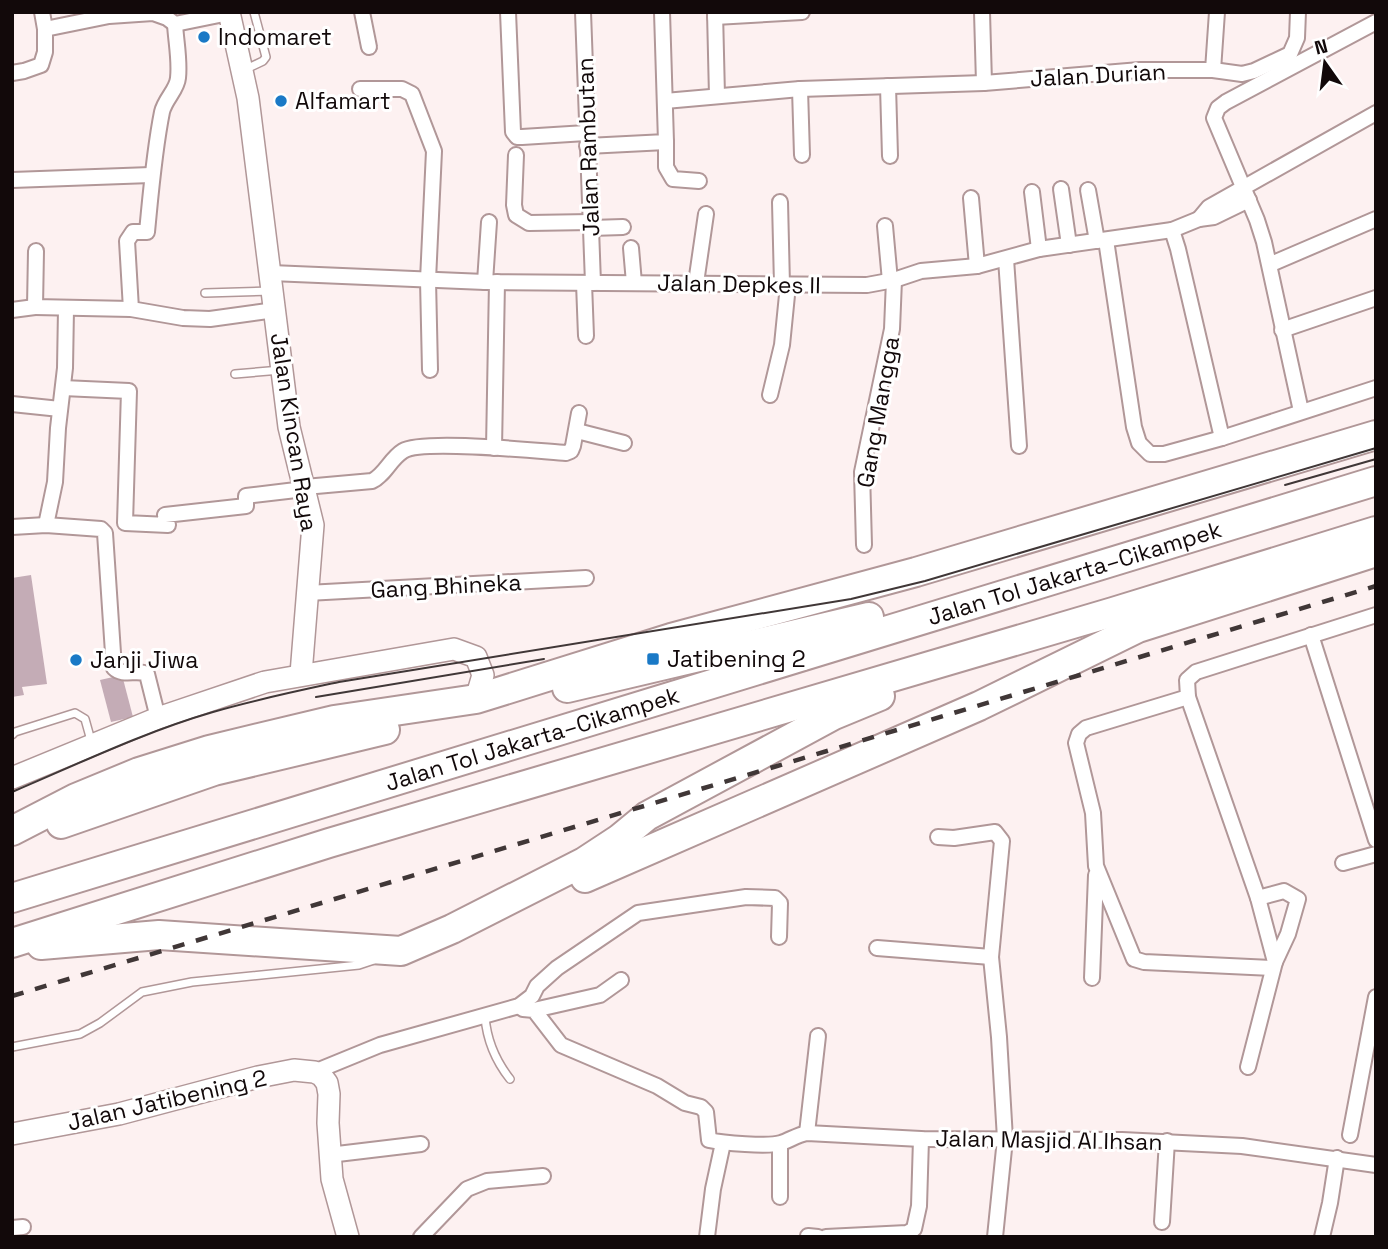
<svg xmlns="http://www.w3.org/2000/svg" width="1388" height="1249" font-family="'Space Grotesk',sans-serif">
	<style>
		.building { fill: #c4acb6 }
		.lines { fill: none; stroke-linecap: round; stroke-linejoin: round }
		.service-casing { stroke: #b19798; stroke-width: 10 }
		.minor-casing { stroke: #b19798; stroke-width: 18 }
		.secondary-casing { stroke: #b19798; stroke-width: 24 }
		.motorway-casing { stroke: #b19798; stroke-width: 32 }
		.service { stroke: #fff; stroke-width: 7 }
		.minor { stroke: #fff; stroke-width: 14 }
		.secondary { stroke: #fff; stroke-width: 21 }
		.motorway { stroke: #fff; stroke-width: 28 }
		.tram { stroke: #403737; stroke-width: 2 }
		.rail { stroke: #403737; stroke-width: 4.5; stroke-dasharray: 12 12; stroke-linecap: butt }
		.poi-dot { fill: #1a79c6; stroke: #fff; stroke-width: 2.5 }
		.labels { text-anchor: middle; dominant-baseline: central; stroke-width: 6; stroke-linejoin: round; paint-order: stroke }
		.poi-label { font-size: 23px; fill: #12090a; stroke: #fff; text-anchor: start }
		.street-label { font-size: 23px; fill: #12090a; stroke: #fff }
	</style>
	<rect width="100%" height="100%" fill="#fdf1f1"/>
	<g class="building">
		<polygon points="31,575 47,684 22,687 24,695 12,697 12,578"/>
		<polygon points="122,675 133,717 111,722 100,680"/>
	</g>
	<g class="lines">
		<defs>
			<g id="service">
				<polyline points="244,70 263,61 266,57 254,12"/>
				<polyline points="205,293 271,291"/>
				<polyline points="235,374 281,370"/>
				<polyline points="12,735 15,732 75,713 85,719 92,744"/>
				<path d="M 485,1017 C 487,1041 495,1060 510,1079"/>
				<polyline points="12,1047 80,1034 100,1023 142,992 192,982 359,965 374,960"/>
			</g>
			<g id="minor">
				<polyline points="42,12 45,29"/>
				<polyline points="362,12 369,47"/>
				<polyline points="508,12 513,132 517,137 522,137 586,133"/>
				<polyline points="583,12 593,283"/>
				<polyline points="715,12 717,96"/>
				<polyline points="982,12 984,83"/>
				<polyline points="715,17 802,12"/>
				<path d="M 175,24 C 176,42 180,60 178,78 C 177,90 165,99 162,112 C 154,152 151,191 147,232 L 133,232 L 127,241 L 131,309 L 183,318 L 210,319 L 275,310"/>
				<polyline points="1213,70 1217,12"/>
				<polyline points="12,73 24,71 41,65 45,52 45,29 109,16 153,13 167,18 175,24 229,13"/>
				<polyline points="888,86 890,156"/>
				<polyline points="360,89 402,89 412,94 434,151 428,280 430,370"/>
				<polyline points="800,89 802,155"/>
				<polyline points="665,101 800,89 984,83 1140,70 1213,70 1242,74 1254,71 1290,54 1297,38 1298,12"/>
				<polyline points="666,142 666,167 673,179 699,181"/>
				<polyline points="587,146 666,142 662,12"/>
				<polyline points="516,155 514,205 516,215 529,223 591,222"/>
				<polyline points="12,180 151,175"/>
				<polyline points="1061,189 1069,245"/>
				<polyline points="1088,190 1097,241"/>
				<polyline points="1032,192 1039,249"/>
				<polyline points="971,198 977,266"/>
				<polyline points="780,202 782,285"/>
				<polyline points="1199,219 1209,207 1376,113"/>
				<polyline points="885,226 890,281"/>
				<polyline points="591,228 623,227"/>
				<polyline points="1172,230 1178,249 1222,438"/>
				<polyline points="1106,240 1134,427 1139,443 1150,454 1164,454 1222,438 1376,388"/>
				<polyline points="631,248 634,283"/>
				<polyline points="36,251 35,307 131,309"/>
				<polyline points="1006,259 1019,446"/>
				<polyline points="1271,264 1376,219"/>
				<polyline points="271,273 485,282 867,285 894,280 921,271 977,266 1039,249 1172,230 1199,219 1214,217 1249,200"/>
				<polyline points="485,282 489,222"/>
				<polyline points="584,283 586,336"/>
				<polyline points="696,283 706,214"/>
				<polyline points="12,310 35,307"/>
				<polyline points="1282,330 1376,298"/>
				<polyline points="63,388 129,391 125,523 168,525 165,515 246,506 246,496 296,490"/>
				<polyline points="770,395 782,345 788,285"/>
				<polyline points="12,404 60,409"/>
				<polyline points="1301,411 1264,242 1257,220 1214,118 1218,108 1226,102 1376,22"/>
				<polyline points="577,431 624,443"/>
				<polyline points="494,448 497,282"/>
				<path d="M 305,487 L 372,481 C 385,475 390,459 403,451 C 422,439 537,451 566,453 L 571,451 L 573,446 L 579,413"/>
				<polyline points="46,525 55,482 58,428 65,368 66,309"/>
				<path d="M 12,527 L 46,525 L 101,529 L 105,533 L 114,668 C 123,677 137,669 147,674 L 158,718"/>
				<polyline points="864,545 862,472 892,329 894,280"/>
				<polyline points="307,593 586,578"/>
				<polyline points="1311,635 1376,840"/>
				<polyline points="1188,697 1258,898 1275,962 1248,1067"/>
				<polyline points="938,837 954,838 995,832 1002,841 991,957 999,1037 1005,1139 995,1237"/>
				<polyline points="1343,863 1376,854"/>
				<polyline points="1258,898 1284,891 1298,899 1288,934 1275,962"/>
				<polyline points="877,948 991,957"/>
				<polyline points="1273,968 1144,962 1134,959 1096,866 1093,813 1076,743 1079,734 1086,728 1188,697 1187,680 1196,672 1376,615"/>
				<polyline points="1092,978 1096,875"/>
				<path d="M 519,1006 L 523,1009 L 534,1010 L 561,1045 L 657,1086 L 685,1103 L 701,1107 L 706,1112 L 709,1140 C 722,1143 769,1147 781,1143 C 790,1140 797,1135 807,1133 L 921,1139 L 1122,1140 L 1242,1146 L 1376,1165"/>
				<polyline points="534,1010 600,995 621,980"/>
				<polyline points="314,1072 380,1045 519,1006 532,996 537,986 557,968 638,913 746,897 775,898 780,903 779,937"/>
				<polyline points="807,1133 818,1036"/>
				<polyline points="1350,1135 1376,997"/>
				<polyline points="329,1155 421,1144"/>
				<polyline points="780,1197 780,1144"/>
				<polyline points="1162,1222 1167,1141"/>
				<polyline points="12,1228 23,1227"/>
				<polyline points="808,1236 818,1237"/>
				<polyline points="421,1237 467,1189 487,1181 543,1176"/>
				<polyline points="707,1237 713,1189 723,1143"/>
				<polyline points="826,1237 907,1233 914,1229 919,1206 921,1139"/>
				<polyline points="1322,1237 1330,1203 1337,1158"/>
			</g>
			<g id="secondary">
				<polyline points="229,12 248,98 289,427 313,525 301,674"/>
				<polyline points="12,778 158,718 265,682 454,649 476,657 483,675 476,699"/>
				<polyline points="12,1134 119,1114 258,1077 294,1070 314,1072 321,1075 327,1083 329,1094 328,1123 332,1179 348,1237"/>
			</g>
			<g id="motorway">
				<polyline points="567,688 869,617"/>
				<polyline points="61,824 214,771 385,730"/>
				<polyline points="12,831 76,798 139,772 209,750 334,720 476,699 671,638 916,572 1376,435"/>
				<polyline points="585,878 979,706 1138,628 1376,552"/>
				<path id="s1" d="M 12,898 L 1376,481"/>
				<polyline points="12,943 329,843 1113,612 1376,531"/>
				<polyline points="41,945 159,935 401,951 452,929 584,862 619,839 647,816 834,715 880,696"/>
			</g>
		</defs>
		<use href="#service" class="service-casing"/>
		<use href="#minor" class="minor-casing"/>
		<use href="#secondary" class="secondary-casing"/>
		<use href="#motorway" class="motorway-casing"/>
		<use href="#service" class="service"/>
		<use href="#minor" class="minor"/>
		<use href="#secondary" class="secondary"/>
		<use href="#motorway" class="motorway"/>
		<g class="tram">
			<polyline points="1285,485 1376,459"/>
			<polyline points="316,697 544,659"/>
			<path d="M 12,792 C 78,764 144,732 213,712 C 254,700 297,691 339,682 L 851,599 L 925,581 L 1376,448"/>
		</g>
		<polyline class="rail" points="12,996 1376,586"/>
	</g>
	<g class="poi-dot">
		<circle cx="204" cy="37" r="7"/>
		<circle cx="281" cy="101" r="7"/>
		<rect x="646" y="652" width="14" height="14" rx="3.5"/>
		<circle cx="76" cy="660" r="7"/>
	</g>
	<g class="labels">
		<g class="poi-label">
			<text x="218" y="37">Indomaret</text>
			<text x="295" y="101">Alfamart</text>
			<text x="667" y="659">Jatibening 2</text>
			<text x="90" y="660">Janji Jiwa</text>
		</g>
		<g class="street-label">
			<text transform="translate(1098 75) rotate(-3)">Jalan Durian</text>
			<text transform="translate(588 147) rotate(-92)">Jalan Rambutan</text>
			<text transform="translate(739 284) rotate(1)">Jalan Depkes II</text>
			<text transform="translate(878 412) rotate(-80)">Gang Mangga</text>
			<text transform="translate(294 432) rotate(81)">Jalan Kincan Raya</text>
			<text stroke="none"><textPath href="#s1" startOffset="1111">Jalan Tol Jakarta–Cikampek</textPath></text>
			<text transform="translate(446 586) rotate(-3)">Gang Bhineka</text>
			<text stroke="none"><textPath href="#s1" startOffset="544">Jalan Tol Jakarta–Cikampek</textPath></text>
			<text transform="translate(167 1100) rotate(-13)">Jalan Jatibening 2</text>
			<text transform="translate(1049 1140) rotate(1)">Jalan Masjid Al Ihsan</text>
		</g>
	</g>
	<rect width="1388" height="1249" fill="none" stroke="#12090a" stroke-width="28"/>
	<g transform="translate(1325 63) rotate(346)" stroke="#ffffff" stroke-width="5" paint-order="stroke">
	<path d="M0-5L12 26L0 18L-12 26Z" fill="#12090a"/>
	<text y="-10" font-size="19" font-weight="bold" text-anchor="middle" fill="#12090a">N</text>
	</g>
</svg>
